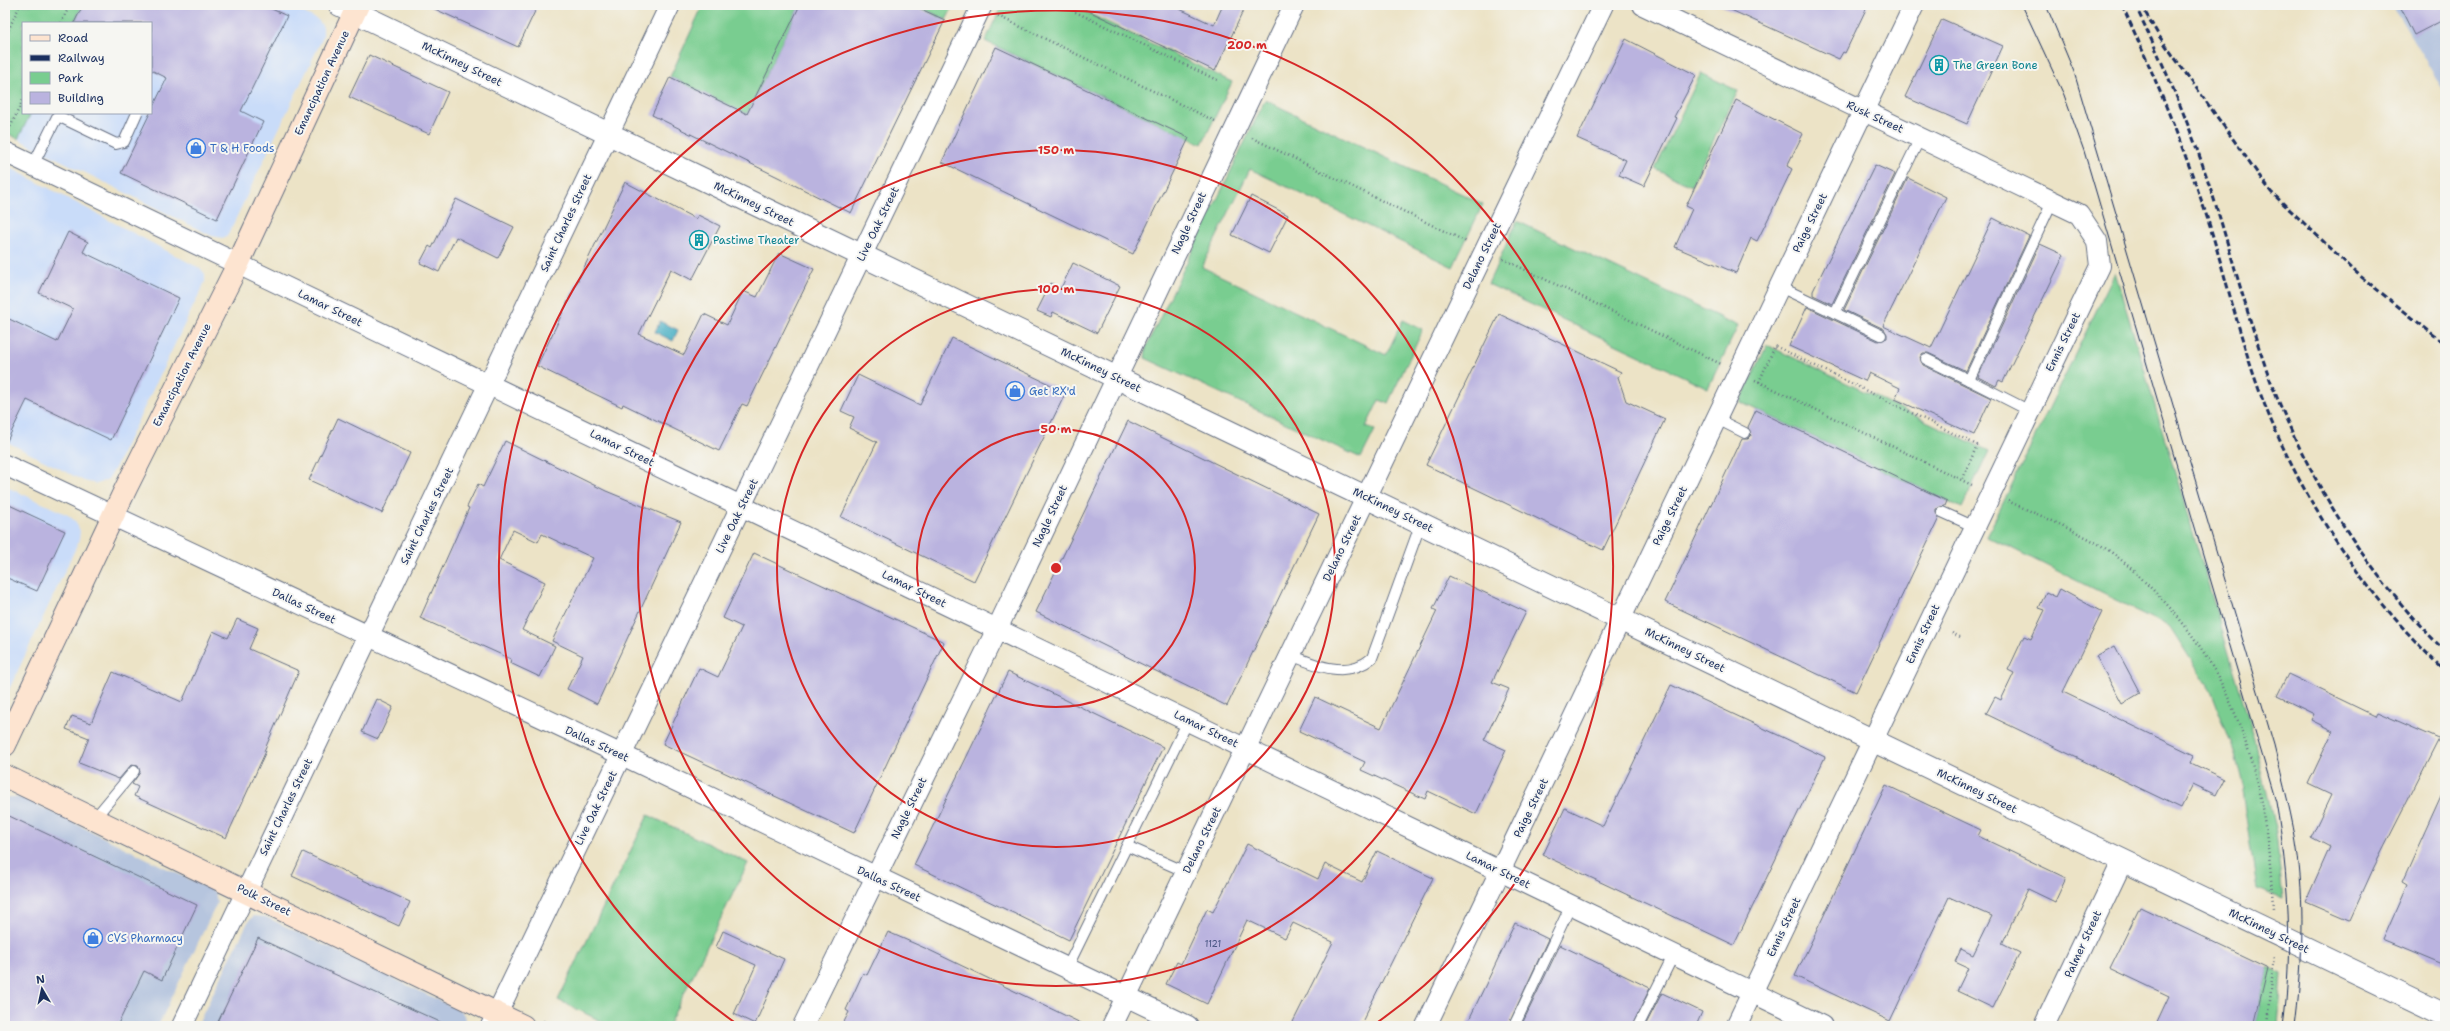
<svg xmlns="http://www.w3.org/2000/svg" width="2450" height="1031" font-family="'Shantell Sans',sans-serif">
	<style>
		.built { fill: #c9dcf9 }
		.industrial { fill: #b6c5de }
		.green { fill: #79cd90; stroke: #4a7e77 }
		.water { fill: #44aec3; stroke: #306e90 }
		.building { fill: #bab3df }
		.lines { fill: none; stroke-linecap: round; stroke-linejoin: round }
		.service-casing { stroke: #646e82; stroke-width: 12 }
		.minor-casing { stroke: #646e82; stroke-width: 22 }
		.tertiary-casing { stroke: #646e82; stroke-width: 24 }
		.secondary-casing { stroke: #646e82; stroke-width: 24 }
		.path { stroke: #646e82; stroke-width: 2.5; stroke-dasharray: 1 3; stroke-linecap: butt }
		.service { stroke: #fff; stroke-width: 10 }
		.minor { stroke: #fff; stroke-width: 20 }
		.tertiary { stroke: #fff; stroke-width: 22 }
		.secondary { stroke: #fde4d0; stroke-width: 22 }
		.tram { stroke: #1b2f5e; stroke-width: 1 }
		.rail { stroke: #1b2f5e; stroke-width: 3; stroke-dasharray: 6 3; stroke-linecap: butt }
		.ring { fill: none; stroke: #d62828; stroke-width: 2 }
		.labels { text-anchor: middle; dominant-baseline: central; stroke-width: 4; stroke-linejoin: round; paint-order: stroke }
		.number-label { font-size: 9px; fill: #43507e }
		.street-label { font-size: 11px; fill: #1b2f5e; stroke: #f6f6f2 }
		.culture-label { font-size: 11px; fill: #0d838f; stroke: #f6f6f2; text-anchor: start }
		.shop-label { font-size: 11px; fill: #366cbe; stroke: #f6f6f2; text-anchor: start }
		.centre { fill: #d62828; stroke: #f6f6f2; stroke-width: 2 }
		.ring-label { font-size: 12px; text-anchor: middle; font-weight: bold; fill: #d62828; stroke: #f6f6f2; stroke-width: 4; stroke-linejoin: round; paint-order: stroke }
	</style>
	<rect width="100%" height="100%" fill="#f6f6f2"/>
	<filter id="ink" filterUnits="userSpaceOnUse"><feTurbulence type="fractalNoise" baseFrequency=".025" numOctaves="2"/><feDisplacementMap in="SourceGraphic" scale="8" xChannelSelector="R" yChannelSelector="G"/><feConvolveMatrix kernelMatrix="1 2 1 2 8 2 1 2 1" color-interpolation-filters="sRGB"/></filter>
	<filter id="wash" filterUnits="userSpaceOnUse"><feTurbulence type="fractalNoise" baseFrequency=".012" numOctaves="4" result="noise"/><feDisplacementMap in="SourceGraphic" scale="16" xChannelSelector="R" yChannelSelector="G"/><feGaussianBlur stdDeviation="0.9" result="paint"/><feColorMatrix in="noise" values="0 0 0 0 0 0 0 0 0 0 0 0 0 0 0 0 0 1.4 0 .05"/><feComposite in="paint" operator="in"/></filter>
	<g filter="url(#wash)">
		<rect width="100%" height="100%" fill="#ece3c6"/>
		<g class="built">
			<polygon points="83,5 289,5 318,20 323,27 323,37 228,235 223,238 212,236 18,139 31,113 151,113 151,23 74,23"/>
			<polygon points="7,166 201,269 205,274 205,282 115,468 108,479 97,484 84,481 5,441 5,171"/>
			<polygon points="5,486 68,515 76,522 80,531 79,541 5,698"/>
		</g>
		<g class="industrial">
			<polygon points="2392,5 2445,5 2445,93"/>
			<polygon points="10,797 23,798 215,892 217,903 158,1026 5,1026 5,798"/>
			<polygon points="254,916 266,917 461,1011 466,1018 465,1026 197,1026 249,920"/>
		</g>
		<g class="green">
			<polygon points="9,5 83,5 74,23 23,23 23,113 31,113 18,139 5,132 5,12"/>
			<polygon points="703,5 800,5 747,114 670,77"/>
			<polygon points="916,5 954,5 946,20"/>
			<polygon points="1002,5 1071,5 1232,82 1202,144 985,41"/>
			<polygon points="1701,73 1738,91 1691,186 1655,169"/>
			<polygon points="1265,100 1483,204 1453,267 1250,169 1202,267 1386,355 1403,320 1423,330 1388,403 1379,400 1366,427 1375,430 1361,458 1145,358 1146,347"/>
			<polygon points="1517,221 1738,326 1708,388 1488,284"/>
			<polygon points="2115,272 2256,744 2276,833 2283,899 2257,889 2242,791 2244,790 2235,754 2211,691 2170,627 1987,536"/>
			<polygon points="1767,345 1989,451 1962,508 1740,402"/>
			<polygon points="648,815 748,863 668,1026 611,1026 558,1000"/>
			<polygon points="2268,968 2282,974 2278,1026 2254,1026"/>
		</g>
		<polygon class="water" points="660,321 678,330 673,341 655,332"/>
		<g id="blocks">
			<g class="building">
				<polygon points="83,5 263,5 287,16 241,111 263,122 217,219 121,173 167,78 151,70 151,23 74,23"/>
				<polygon points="426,5 538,5 518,47"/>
				<polygon points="800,5 912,5 945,20 851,213 652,115 670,77 747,114"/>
				<polygon points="1076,5 1171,5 1214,25 1223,5 1246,5 1215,71"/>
				<polygon points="1720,5 1868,5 1845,53 1843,52 1839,59"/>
				<polygon points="2399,5 2445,5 2445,19 2414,35"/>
				<polygon points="1942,19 2003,46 1967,124 1905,97"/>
				<polygon points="1626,39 1696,75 1674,117 1677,118 1644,186 1619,175 1626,160 1577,138"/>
				<polygon points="996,47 1189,138 1133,254 942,162"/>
				<polygon points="369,55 448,92 429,134 349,97"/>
				<polygon points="1736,100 1803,134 1787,166 1792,169 1772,211 1757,241 1751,238 1736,273 1675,247 1692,209 1686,206"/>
				<polygon points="1875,165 1895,174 1832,304 1813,295 1813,291"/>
				<polygon points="1908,178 1946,197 1883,326 1931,348 1993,218 2029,236 1966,371 1928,353 1923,353 1920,357 1923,365 1991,398 1974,435 1895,399 1900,388 1869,373 1865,381 1789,346 1807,307 1878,341 1887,338 1887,334 1884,329 1844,310"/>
				<polygon points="625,182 696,219 698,215 720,226 692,280 671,269 639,334 684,355 704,314 727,325 743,291 757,297 779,253 814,269 747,406 742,404 719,451 623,404 622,407 537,366"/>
				<polygon points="1251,196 1288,215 1269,253 1232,235"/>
				<polygon points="456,199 514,227 498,258 456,237 439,272 420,263 429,246 432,248"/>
				<polygon points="68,232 88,242 83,252 179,298 111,440 27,400 5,445 5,317 57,342 73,309 39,293"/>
				<polygon points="2040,244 2064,255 2003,382 1999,380 1996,386 1978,377"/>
				<polygon points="1073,263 1120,286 1097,333 1053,312 1051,317 1037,311 1051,283 1061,288"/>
				<polygon points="1499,314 1621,372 1618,377 1626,401 1665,419 1603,550 1426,465"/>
				<polygon points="952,338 1066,392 974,581 841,517 877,442 849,428 854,417 841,411 858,375 920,405"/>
				<polygon points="1756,410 1947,501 1945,506 1936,509 1936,513 1939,518 1856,692 1665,602 1742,439 1748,439 1751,436 1748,427"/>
				<polygon points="338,418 410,453 382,513 309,480"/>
				<polygon points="1128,421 1319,514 1227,706 1036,612"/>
				<polygon points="505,441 606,491 681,522 597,704 567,689 583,656 552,641 593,558 542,534 538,542 513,530 499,560 545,582 522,630 555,646 540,677 510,663 511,659 420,618 469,508 467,507 478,484 483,487"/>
				<polygon points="5,503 65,531 37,591 5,577"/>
				<polygon points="754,553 944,642 854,833 663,744 699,668 718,677 742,627 723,618"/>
				<polygon points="1449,576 1526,612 1492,682 1509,689 1484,740 1506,750 1476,814 1428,791 1425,799 1361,770 1365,762 1299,731 1315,697 1381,728 1437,611 1433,609"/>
				<polygon points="2060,589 2102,612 2063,692 2194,755 2191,763 2224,779 2216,795 2193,784 2181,808 1986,714 1995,697 2001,700 2014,673 2008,670 2024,636 2031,639 2045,610 2039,608 2046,592 2056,597"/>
				<polygon points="237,619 258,628 249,649 299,671 264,751 266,751 226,838 134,796 138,787 132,784 140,772 138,766 131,765 119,779 79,763 89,738 66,729 72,716 91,723 113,672 182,702 213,631 228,638"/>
				<polygon points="2115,646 2140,693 2122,704 2096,656"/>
				<polygon points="1008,672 1163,747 1069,940 914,865"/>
				<polygon points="2288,674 2375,716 2377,712 2439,739 2374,867 2350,920 2306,901 2330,847 2311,837 2331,795 2308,784 2333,731 2311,720 2314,714 2277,696"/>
				<polygon points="1671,685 1825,757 1734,945 1543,855 1565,808 1603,826"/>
				<polygon points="377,699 393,707 378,739 362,732"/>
				<polygon points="1886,785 1981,830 1978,836 2066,878 2055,902 2028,889 2002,944 2020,953 1993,1008 1957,991 1968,968 1955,962 1961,949 1973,955 1992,916 1949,897 1890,1021 1795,976"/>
				<polygon points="2445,787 2445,965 2383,939 2407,885 2402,882"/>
				<polygon points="5,814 197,905 162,980 144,971 117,1026 5,1026"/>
				<polygon points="1247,844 1318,879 1325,864 1362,882 1377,851 1433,878 1360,1026 1291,1026 1333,942 1293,923 1285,938 1247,920 1207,1004 1166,984 1177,962 1181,964 1207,909 1213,912"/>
				<polygon points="303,852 410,902 399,926 292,876"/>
				<polygon points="2140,907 2268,968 2254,1026 2155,1026 2169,996 2110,968"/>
				<polygon points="1515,923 1548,939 1508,1026 1466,1026"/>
				<polygon points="723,931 784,959 755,1024 734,1014 756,965 716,947"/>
				<polygon points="888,932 927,949 1087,1026 842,1026 849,1012 846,1010 863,973 867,975"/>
				<polygon points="258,938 332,973 449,1026 216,1026"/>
				<polygon points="1560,945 1650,988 1632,1026 1521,1026"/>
				<polygon points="1662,993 1702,1012 1696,1026 1645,1026"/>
			</g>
		</g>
	</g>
	<g filter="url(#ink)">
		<use href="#blocks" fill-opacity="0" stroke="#646e82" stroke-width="1"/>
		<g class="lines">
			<defs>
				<g id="service">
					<polyline points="58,116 116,144 124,142 137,113"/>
					<polyline points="33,165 59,113"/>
					<polyline points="1780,287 1835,313 1920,138"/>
					<polyline points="1835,313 1881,335"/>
					<polyline points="1926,359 1969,380"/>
					<polyline points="2030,411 1969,380 2052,202"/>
					<polyline points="1717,419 1745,433"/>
					<polyline points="1942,512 1975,527"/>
					<path d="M 1291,655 C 1317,666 1347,679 1372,658 L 1421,523"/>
					<polyline points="94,819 134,771"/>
					<polyline points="1129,847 1186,872"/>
					<polyline points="1067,968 1188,721"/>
					<polyline points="1514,1026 1571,905"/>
					<polyline points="1638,1026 1674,954"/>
				</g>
				<g id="minor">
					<polyline points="1643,5 2079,214 2097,241 2100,266 1736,1026"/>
					<polyline points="5,152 1822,1026"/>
					<polyline points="5,465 622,755 1188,1026"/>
					<polyline points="182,1026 670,5"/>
					<polyline points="491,1026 982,5"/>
					<polyline points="803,1026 997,629 1294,5"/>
					<polyline points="1112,1026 1603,5"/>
					<polyline points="1426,1026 1914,5"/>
					<polyline points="2044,1026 2122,862"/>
				</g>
				<polyline id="tertiary" points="340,5 2445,1015"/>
				<g id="secondary">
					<polyline points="5,745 126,488 238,264 358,5"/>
					<polyline points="5,776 523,1026"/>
				</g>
			</defs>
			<use href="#service" class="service-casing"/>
			<use href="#minor" class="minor-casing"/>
			<use href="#tertiary" class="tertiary-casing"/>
			<use href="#secondary" class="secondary-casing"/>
			<g class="path">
				<polyline points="1061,5 1219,81"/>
				<polyline points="998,16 1217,122"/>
				<polyline points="61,23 70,5"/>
				<polyline points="5,37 20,5"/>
				<polyline points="7,134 23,100"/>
				<polyline points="1252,138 1467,242"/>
				<polyline points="1503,259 1721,364"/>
				<polyline points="1755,380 1974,486"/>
				<polyline points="1759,382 1775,346 1977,445 1962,481"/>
				<path d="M 2008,501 C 2038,515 2071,528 2100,545 C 2118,555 2136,573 2151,588 C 2240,674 2268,790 2273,910"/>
				<polyline points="1952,633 1960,637"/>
				<polyline points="543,1021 553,1026"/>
				<polyline points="2268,1026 2274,955"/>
			</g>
			<use href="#service" class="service"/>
			<use href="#minor" class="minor"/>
			<use href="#tertiary" class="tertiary"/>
			<use href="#secondary" class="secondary"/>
			<g class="tram">
				<path d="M 2022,5 L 2064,95 L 2084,151 L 2276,802 C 2289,878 2293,950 2283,1026"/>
				<path d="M 2046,5 L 2074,72 L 2274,745 C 2283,782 2293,818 2298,856 C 2305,912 2302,970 2295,1026"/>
			</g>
			<g class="rail">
				<path d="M 2122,5 C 2153,72 2181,140 2205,211 C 2225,272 2239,337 2262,398 C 2301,500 2365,595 2445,671"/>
				<path d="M 2135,5 C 2161,59 2185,113 2204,169 C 2230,244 2247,321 2276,395 C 2314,489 2372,580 2445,651"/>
				<polyline points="2141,5 2159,36 2271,192 2359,275 2445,344"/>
			</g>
		</g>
	</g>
	<g class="ring">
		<circle cx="1056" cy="568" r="139"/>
		<circle cx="1056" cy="568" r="279"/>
		<circle cx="1056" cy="568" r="418"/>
		<path d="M737 1024A557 557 0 1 1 1375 1024"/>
	</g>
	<defs>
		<symbol id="building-ring" viewBox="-11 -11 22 22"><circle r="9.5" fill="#f6f6f2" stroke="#0f9aa8" stroke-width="1.5"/><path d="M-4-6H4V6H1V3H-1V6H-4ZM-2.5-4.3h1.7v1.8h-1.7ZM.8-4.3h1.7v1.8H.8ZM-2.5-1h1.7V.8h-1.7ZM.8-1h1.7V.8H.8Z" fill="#0f9aa8"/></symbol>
		<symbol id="shop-ring" viewBox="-11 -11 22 22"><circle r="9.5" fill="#f6f6f2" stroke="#3f7fe0" stroke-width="1.5"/><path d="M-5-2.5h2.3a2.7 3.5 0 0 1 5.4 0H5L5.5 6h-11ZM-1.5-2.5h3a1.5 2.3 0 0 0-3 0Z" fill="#3f7fe0"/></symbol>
	</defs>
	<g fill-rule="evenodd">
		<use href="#building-ring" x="1928" y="54" width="22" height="22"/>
		<use href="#shop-ring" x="185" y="137" width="22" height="22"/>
		<use href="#building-ring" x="688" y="229" width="22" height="22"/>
		<use href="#shop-ring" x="1004" y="380" width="22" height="22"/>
		<use href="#shop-ring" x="82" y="927" width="22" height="22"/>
	</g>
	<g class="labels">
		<g class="number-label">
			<text x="1213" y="944">1121</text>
		</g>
		<g class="street-label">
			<text transform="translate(462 64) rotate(26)">McKinney Street</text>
			<text transform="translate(322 83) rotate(-65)">Emancipation Avenue</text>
			<text transform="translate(1875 117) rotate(25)">Rusk Street</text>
			<text transform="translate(754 204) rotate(26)">McKinney Street</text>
			<text transform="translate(566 223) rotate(-65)">Saint Charles Street</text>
			<text transform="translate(1189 223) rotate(-65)">Nagle Street</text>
			<text transform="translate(1810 223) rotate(-64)">Paige Street</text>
			<text transform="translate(878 224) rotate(-64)">Live Oak Street</text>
			<text transform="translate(1482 256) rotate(-64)">Delano Street</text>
			<text transform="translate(330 308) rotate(26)">Lamar Street</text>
			<text transform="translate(2063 342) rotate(-64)">Ennis Street</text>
			<text transform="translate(1101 370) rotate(26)">McKinney Street</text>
			<text transform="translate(182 375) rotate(-63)">Emancipation Avenue</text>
			<text transform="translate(622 448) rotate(26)">Lamar Street</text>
			<text transform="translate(1393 510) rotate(26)">McKinney Street</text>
			<text transform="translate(427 516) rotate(-64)">Saint Charles Street</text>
			<text transform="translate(737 516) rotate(-64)">Live Oak Street</text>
			<text transform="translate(1050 516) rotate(-65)">Nagle Street</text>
			<text transform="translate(1670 516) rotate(-64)">Paige Street</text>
			<text transform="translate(1342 548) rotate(-64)">Delano Street</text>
			<text transform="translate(914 589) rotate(26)">Lamar Street</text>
			<text transform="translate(304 606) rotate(25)">Dallas Street</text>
			<text transform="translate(1923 634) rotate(-65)">Ennis Street</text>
			<text transform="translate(1685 650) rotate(26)">McKinney Street</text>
			<text transform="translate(1206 729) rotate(26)">Lamar Street</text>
			<text transform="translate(597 744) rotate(25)">Dallas Street</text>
			<text transform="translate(1977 791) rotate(26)">McKinney Street</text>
			<text transform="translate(286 807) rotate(-64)">Saint Charles Street</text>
			<text transform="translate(596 808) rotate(-64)">Live Oak Street</text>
			<text transform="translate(909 808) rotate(-64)">Nagle Street</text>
			<text transform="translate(1531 808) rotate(-64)">Paige Street</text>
			<text transform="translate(1202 840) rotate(-64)">Delano Street</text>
			<text transform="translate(1498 870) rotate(26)">Lamar Street</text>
			<text transform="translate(889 884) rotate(25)">Dallas Street</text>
			<text transform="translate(264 900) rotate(26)">Polk Street</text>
			<text transform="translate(1784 927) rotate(-65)">Ennis Street</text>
			<text transform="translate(2269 931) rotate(26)">McKinney Street</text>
			<text transform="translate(2083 944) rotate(-65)">Palmer Street</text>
		</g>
		<g class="culture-label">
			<text x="1953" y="65">The Green Bone</text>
			<text x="713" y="240">Pastime Theater</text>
		</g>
		<g class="shop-label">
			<text x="210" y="148">T &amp; H Foods</text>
			<text x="1029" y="391">Get RX'd</text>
			<text x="107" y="938">CVS Pharmacy</text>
		</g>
	</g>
	<circle cx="1056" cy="568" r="6" class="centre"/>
	<g class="ring-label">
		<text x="1247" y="49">200 m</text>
		<text x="1056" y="154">150 m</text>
		<text x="1056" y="293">100 m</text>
		<text x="1056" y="433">50 m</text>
	</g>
	<rect width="2450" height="1031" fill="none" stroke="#f6f6f2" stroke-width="20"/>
	<rect x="22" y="22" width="130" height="92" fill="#f6f6f2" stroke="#9ea6b7"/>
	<rect x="30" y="35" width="20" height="6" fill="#fde4d0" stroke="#9ea6b7"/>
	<text x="58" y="42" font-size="12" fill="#1b2f5e">Road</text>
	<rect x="30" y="55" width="20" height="6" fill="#1b2f5e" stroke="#9ea6b7"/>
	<text x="58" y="62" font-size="12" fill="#1b2f5e">Railway</text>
	<rect x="30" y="72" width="20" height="12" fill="#79cd90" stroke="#9ea6b7"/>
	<text x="58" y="82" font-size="12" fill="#1b2f5e">Park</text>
	<rect x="30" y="92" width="20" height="12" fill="#bab3df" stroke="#9ea6b7"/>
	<text x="58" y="102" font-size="12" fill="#1b2f5e">Building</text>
	<g transform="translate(42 989) rotate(351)" stroke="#f6f6f2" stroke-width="3" paint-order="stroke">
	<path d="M0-3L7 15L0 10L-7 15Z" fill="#1b2f5e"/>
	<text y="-6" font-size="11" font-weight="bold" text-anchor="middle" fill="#1b2f5e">N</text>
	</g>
</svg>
